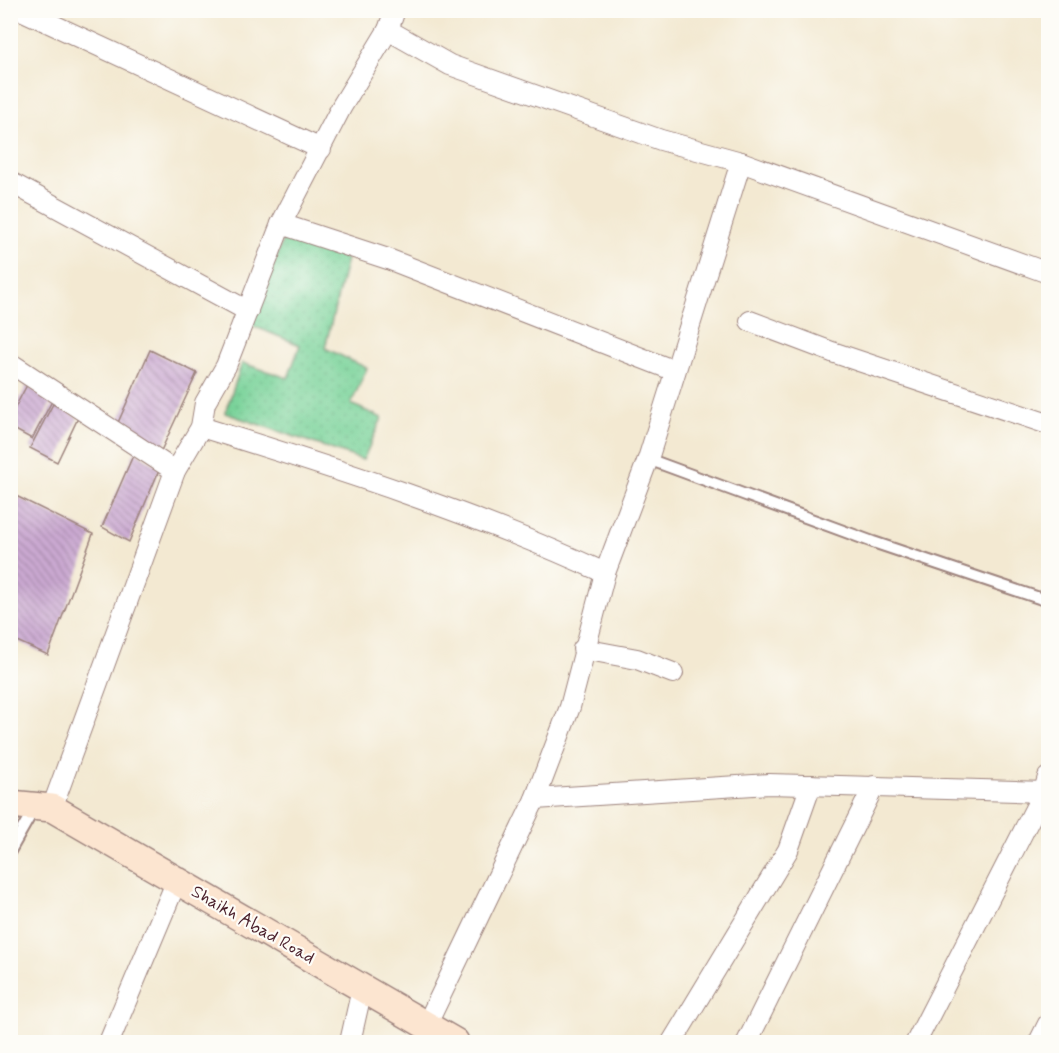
<svg xmlns="http://www.w3.org/2000/svg" width="1059" height="1053" font-family="Mynerve,sans-serif">
	<style>
		.green { fill: url(#green-dots); stroke: #607862; stroke-width: 1.5 }
		.building { fill: url(#building-back-hatch) }
		.lines { fill: none; stroke-linecap: round; stroke-linejoin: round }
		.service-casing { stroke: #9e847e; stroke-width: 14 }
		.minor-casing { stroke: #9e847e; stroke-width: 22 }
		.secondary-casing { stroke: #9e847e; stroke-width: 30 }
		.service { stroke: #fff; stroke-width: 10 }
		.minor { stroke: #fff; stroke-width: 20 }
		.secondary { stroke: #fce5d0; stroke-width: 27 }
		.labels { text-anchor: middle; dominant-baseline: central; stroke-width: 4.5; stroke-linejoin: round; paint-order: stroke }
		.street-label { font-size: 18px; fill: #4a1f2b; stroke: #fdfcf7 }
	</style>
	<defs>
		<pattern id="green-dots" width="8" height="8" patternUnits="userSpaceOnUse" patternTransform="scale(1.5)"><rect width="8" height="8" fill="#77d298"/><path d="M2 2h.1M6 6h.1" fill="none" stroke="#68b483" stroke-width="1.8" stroke-linecap="round"/></pattern>
		<pattern id="building-back-hatch" width="6" height="6" patternUnits="userSpaceOnUse" patternTransform="scale(1.5)"><rect width="6" height="6" fill="#caa9d1"/><path d="M-1 5l2 2M0 0l6 6M5-1l2 2" fill="none" stroke="#a689aa"/></pattern>
	</defs>
	<rect width="100%" height="100%" fill="#fdfcf7"/>
	<filter id="ink" filterUnits="userSpaceOnUse"><feTurbulence type="fractalNoise" baseFrequency=".0167" numOctaves="2"/><feDisplacementMap in="SourceGraphic" scale="12" xChannelSelector="R" yChannelSelector="G"/><feConvolveMatrix kernelMatrix="1 2 1 2 8 2 1 2 1" color-interpolation-filters="sRGB"/></filter>
	<filter id="wash" filterUnits="userSpaceOnUse"><feTurbulence type="fractalNoise" baseFrequency=".008" numOctaves="4" result="noise"/><feDisplacementMap in="SourceGraphic" scale="24" xChannelSelector="R" yChannelSelector="G"/><feGaussianBlur stdDeviation="1.35" result="paint"/><feColorMatrix in="noise" values="0 0 0 0 0 0 0 0 0 0 0 0 0 0 0 0 0 1.4 0 .05"/><feComposite in="paint" operator="in"/></filter>
	<g filter="url(#wash)">
		<rect width="100%" height="100%" fill="#f3e9d2"/>
		<polygon class="green" points="285,234 347,259 325,348 367,368 351,404 382,418 363,460 225,413 242,363 288,378 300,345 251,325"/>
		<g id="blocks">
			<g class="building">
				<polygon points="150,350 197,373 160,453 117,425"/>
				<polygon points="27,385 52,401 32,439 10,427 10,417"/>
				<polygon points="53,404 78,418 57,462 30,448"/>
				<polygon points="135,451 160,468 129,542 102,527"/>
				<polygon points="10,493 93,534 48,655 10,638"/>
			</g>
		</g>
	</g>
	<g filter="url(#ink)">
		<use href="#blocks" fill-opacity="0" stroke="#9e847e" stroke-width="1.5"/>
		<g class="lines">
			<defs>
				<g id="service">
					<polyline points="648,459 873,542 1048,601"/>
					<polyline points="10,851 35,807"/>
				</g>
				<g id="minor">
					<polyline points="21,10 321,149"/>
					<polyline points="388,30 450,65 661,140 741,162 1048,273"/>
					<polyline points="10,182 248,311"/>
					<polyline points="281,224 388,259 675,371"/>
					<polyline points="750,321 832,352 1048,424"/>
					<polyline points="10,363 175,471"/>
					<path d="M 201,427 C 337,469 475,513 605,573"/>
					<polyline points="583,649 637,659 673,673"/>
					<polyline points="535,799 769,784 1048,792"/>
					<polyline points="52,808 175,471 201,427 205,403 226,366 281,224 342,106 388,30 395,10"/>
					<polyline points="426,1026 535,799 570,707 605,573 648,459 741,162"/>
					<polyline points="109,1042 177,880"/>
					<polyline points="350,1042 362,989"/>
					<polyline points="672,1042 788,850 811,785"/>
					<polyline points="747,1042 874,786"/>
					<polyline points="916,1042 1044,791 1048,777"/>
					<polyline points="1039,1042 1048,1024"/>
				</g>
				<polyline id="secondary" points="10,804 52,808 455,1042"/>
			</defs>
			<use href="#service" class="service-casing"/>
			<use href="#minor" class="minor-casing"/>
			<use href="#secondary" class="secondary-casing"/>
			<use href="#service" class="service"/>
			<use href="#minor" class="minor"/>
			<use href="#secondary" class="secondary"/>
		</g>
	</g>
	<g class="labels">
		<g class="street-label">
			<text transform="translate(253 925) rotate(30)">Shaikh Abad Road</text>
		</g>
	</g>
	<rect width="1059" height="1053" fill="none" stroke="#fdfcf7" stroke-width="36"/>
</svg>
